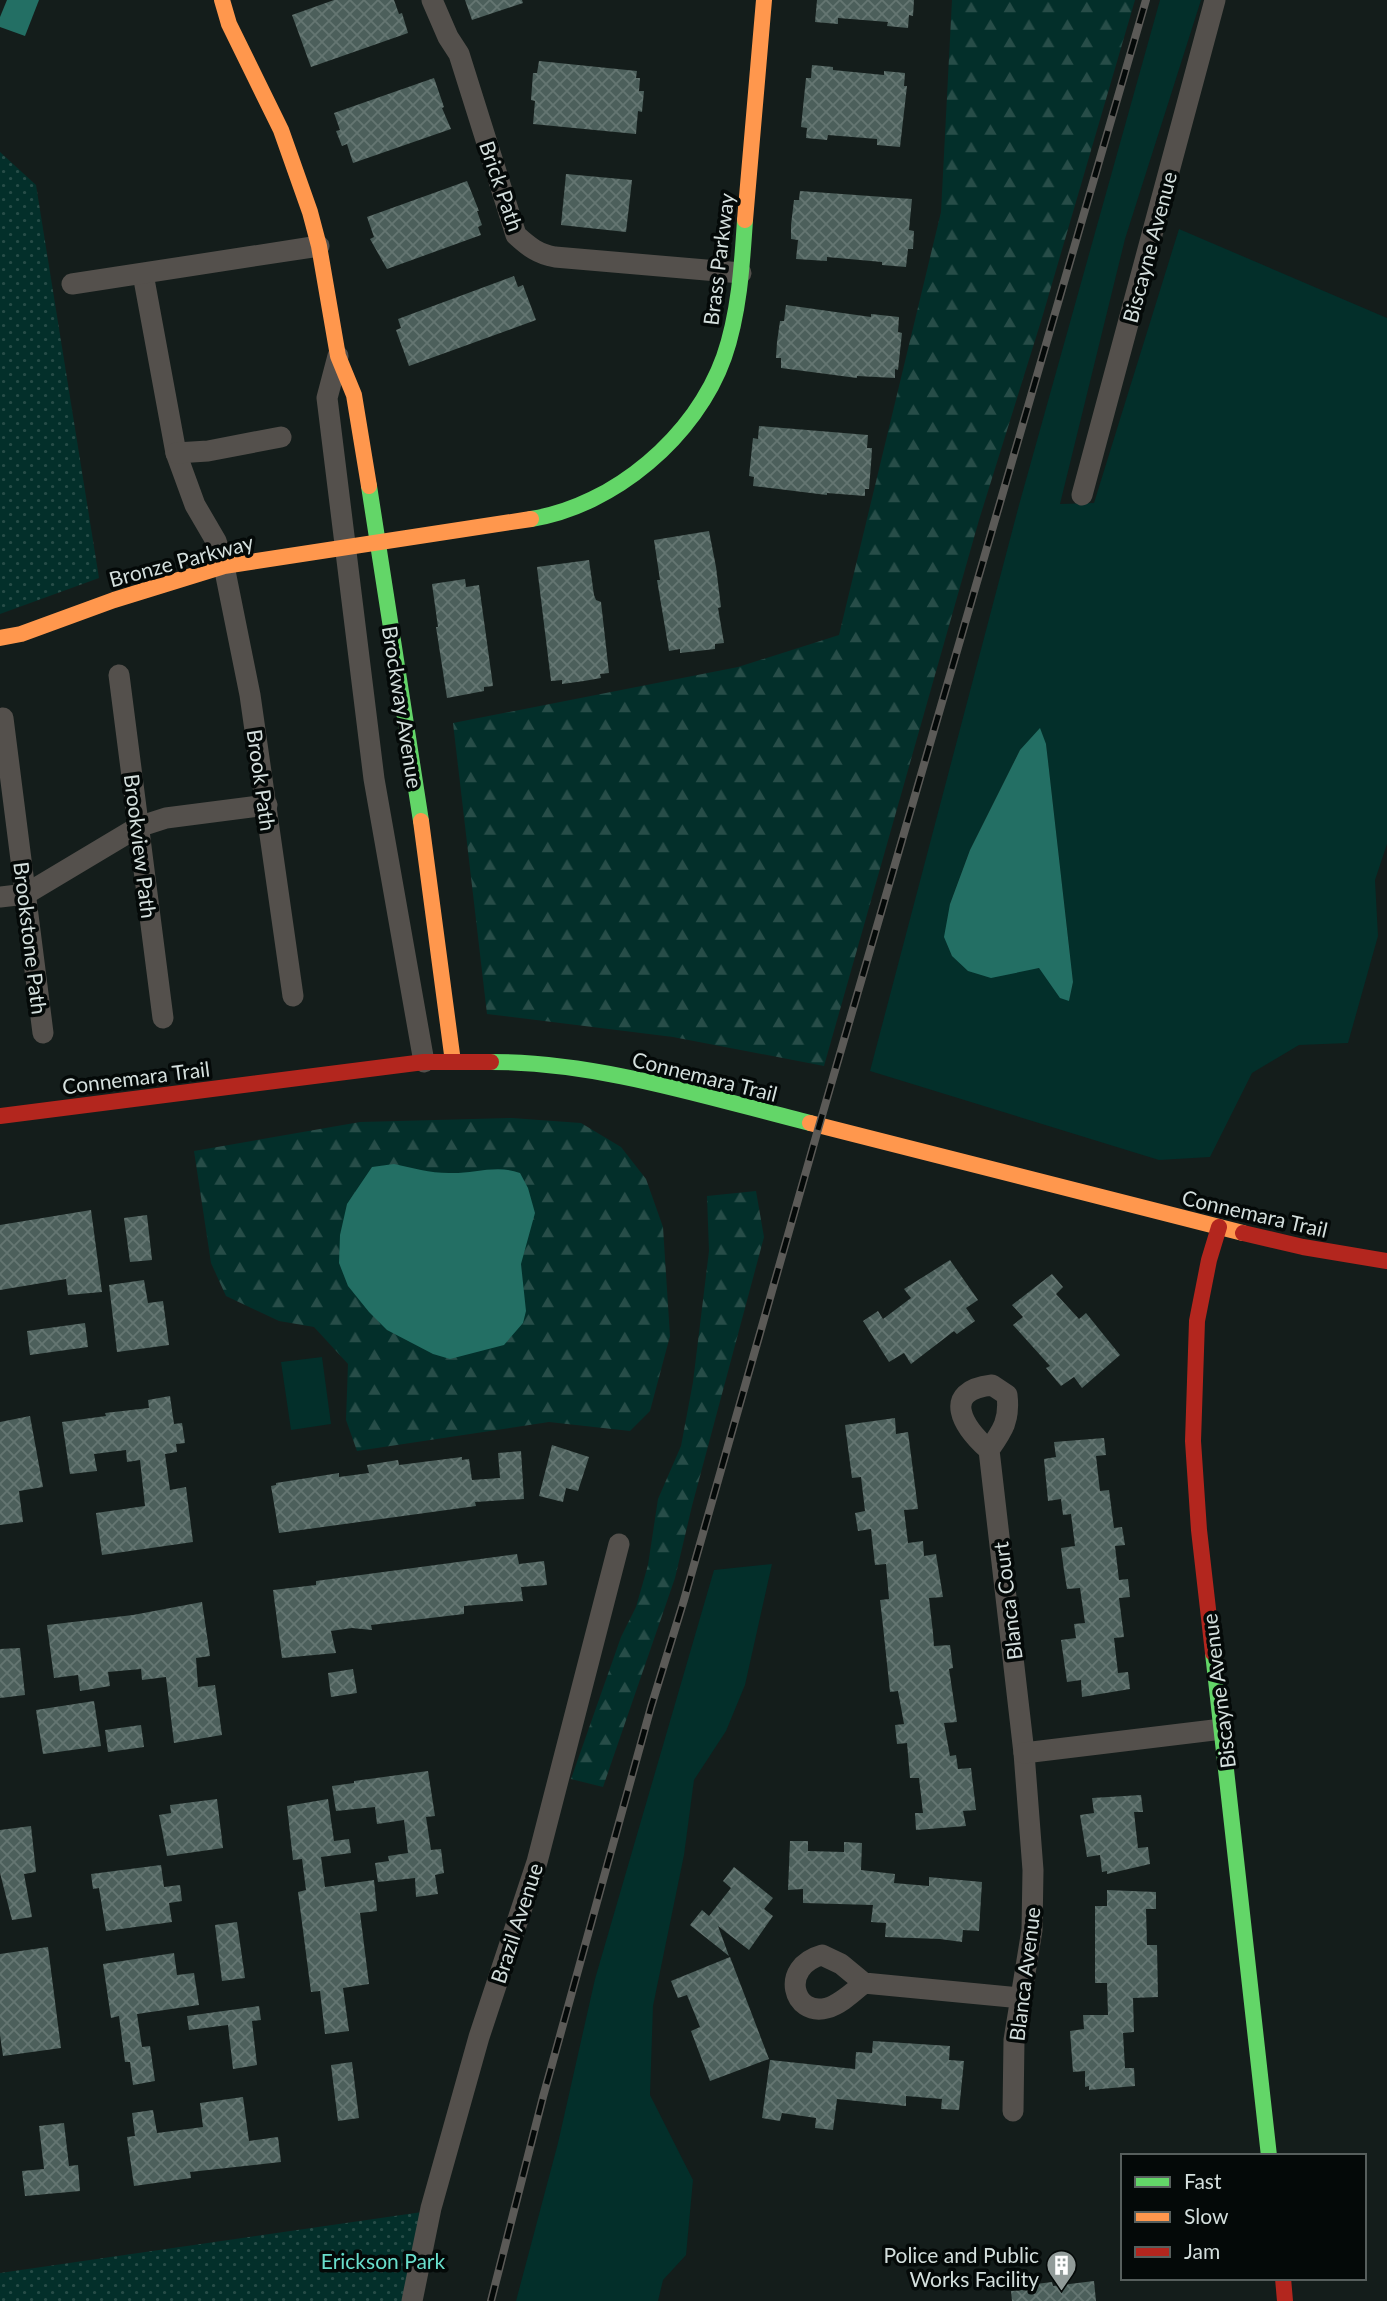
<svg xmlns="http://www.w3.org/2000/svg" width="1387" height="2301" font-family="Lato,sans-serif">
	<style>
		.grass { fill: #032f2a; fill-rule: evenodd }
		.forest { fill: url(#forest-firs) }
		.park { fill: url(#park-dots) }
		.water { fill: #236f64 }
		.building { fill: url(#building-cross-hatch) }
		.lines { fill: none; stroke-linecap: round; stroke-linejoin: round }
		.street { stroke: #54504c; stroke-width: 21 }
		.fast { stroke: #63d668; stroke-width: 16 }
		.slow { stroke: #ff974d; stroke-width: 16 }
		.jam { stroke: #b3261e; stroke-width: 16 }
		.rail-casing { stroke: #5b5a57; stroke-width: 8 }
		.rail { stroke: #040908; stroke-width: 5; stroke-dasharray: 16; stroke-linecap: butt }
		.labels { text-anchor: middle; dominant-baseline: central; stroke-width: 7; stroke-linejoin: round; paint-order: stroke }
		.street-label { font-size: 21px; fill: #d4dfdd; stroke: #040908 }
		.poi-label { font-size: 21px; fill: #d4dfdd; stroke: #040908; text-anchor: end }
		.park-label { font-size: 21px; fill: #69decc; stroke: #040908 }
	</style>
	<defs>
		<pattern id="forest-firs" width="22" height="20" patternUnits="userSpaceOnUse" patternTransform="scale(1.75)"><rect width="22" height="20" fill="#032f2a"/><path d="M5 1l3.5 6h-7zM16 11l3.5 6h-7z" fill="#274d48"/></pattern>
		<pattern id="park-dots" width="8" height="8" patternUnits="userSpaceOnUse" patternTransform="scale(1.75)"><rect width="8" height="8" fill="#032f2a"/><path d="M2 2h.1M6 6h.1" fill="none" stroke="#274d48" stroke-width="1.8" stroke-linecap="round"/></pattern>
		<pattern id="building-cross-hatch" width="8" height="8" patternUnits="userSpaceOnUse" patternTransform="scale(1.75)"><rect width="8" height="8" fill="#4c5f5b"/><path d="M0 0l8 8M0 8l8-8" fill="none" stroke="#657672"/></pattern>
	</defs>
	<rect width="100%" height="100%" fill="#141d1b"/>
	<g class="grass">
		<path d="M 1160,0 L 1201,0 L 1125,239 L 1060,504 L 1094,503 L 1179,229 L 1387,318 L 1387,844 L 1375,880 L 1378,936 L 1348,1043 L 1299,1045 L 1252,1073 L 1210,1157 L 1159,1160 L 870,1071 L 1019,505 ZM 1046,744 L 1073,982 L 1069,1001 L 1039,968 L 1030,969 L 950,904 L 970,850 L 1020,750 Z"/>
		<polygon points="322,1357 331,1424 291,1430 281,1362"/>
		<polygon points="772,1564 745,1685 726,1731 694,1780 684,1855 653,2006 650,2095 693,2180 686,2255 663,2280 658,2301 516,2301 558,2143 595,1979 714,1570"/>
	</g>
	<g class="forest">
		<polygon points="952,0 1135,0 1042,318 979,520 824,1066 673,1037 487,1014 453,723 738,667 839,635 941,212"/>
		<polygon points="512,1118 581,1123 621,1147 646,1179 663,1227 670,1336 650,1411 630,1431 549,1422 357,1451 346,1420 348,1364 314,1327 279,1321 226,1296 211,1263 194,1151 360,1122"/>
		<polygon points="756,1191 764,1237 692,1506 675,1578 603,1787 571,1779 621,1637 636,1607 648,1565 658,1499 681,1446 693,1382 709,1251 707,1196"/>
	</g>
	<g class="park">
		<polygon points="0,152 36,185 99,578 0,614"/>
		<polygon points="436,2210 418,2301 0,2301 0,2273"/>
	</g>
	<g class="water">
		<polygon points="7,0 39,0 25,36 0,27 0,17"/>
		<polygon points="1040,728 1046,744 1048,761 1073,982 1069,1001 1060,998 1039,968 991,978 968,971 952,956 944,937 950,904 970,850 1020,750"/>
		<path d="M 394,1164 C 412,1168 430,1173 449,1173 C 473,1174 497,1164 520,1173 L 528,1188 L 535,1213 L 521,1264 L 526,1311 L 523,1323 L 504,1345 L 450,1359 L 433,1354 L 387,1330 L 369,1312 L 348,1286 L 339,1263 L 340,1235 L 347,1204 L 372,1167 Z"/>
	</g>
	<g class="building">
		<polygon points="334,0 394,0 399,14 402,13 408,33 311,67 292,15"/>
		<polygon points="465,0 522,0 523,3 472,20"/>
		<polygon points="817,0 914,0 913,16 909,15 908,28 887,26 888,22 838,18 838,24 815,22"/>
		<polygon points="539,61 637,71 636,78 640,78 639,91 644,91 642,112 638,111 636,134 533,124 535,101 531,100 533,73 537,73"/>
		<polygon points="812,65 833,67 833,70 884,75 884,71 905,73 904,86 907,86 900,147 877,145 877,139 828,135 827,140 806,138 807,128 801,127 806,78 811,78"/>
		<polygon points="434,78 444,107 442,108 451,129 353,163 347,144 342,146 336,131 340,130 334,113"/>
		<polygon points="566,174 632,180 626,232 561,225"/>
		<polygon points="467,181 479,211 477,211 482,225 478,227 481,235 387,269 370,239 374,237 367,217"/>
		<polygon points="800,191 912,199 909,230 914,231 913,249 908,249 906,267 882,265 882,262 827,257 827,261 796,259 798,240 791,239 791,225 794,200 799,200"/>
		<polygon points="514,276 518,287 523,285 536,320 409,366 396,330 401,328 398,319"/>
		<polygon points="786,305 871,317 871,314 899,317 898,332 902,333 898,370 895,369 895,378 857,376 857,378 781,368 781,358 776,358 777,342 780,321 784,321"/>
		<polygon points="759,426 868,435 867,448 872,448 871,464 869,489 865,489 865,496 827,493 827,495 753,486 754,477 749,476 753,438 758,439"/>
		<polygon points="709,531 716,567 721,607 718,608 724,643 715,644 715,649 680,653 680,649 669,651 657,580 660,580 654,540"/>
		<polygon points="589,560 594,595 596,600 601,602 609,673 600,674 601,678 584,681 562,684 562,680 551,681 537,567"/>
		<polygon points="465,579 466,587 479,585 493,686 484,687 484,691 447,698 436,627 438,627 432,584"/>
		<polygon points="91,1210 102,1292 68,1295 66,1279 0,1290 0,1225"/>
		<polygon points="147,1215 152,1260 130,1262 124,1218"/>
		<polygon points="950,1260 978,1300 966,1308 975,1321 957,1334 954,1331 911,1364 904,1353 889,1362 863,1321 878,1311 883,1319 911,1298 904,1289"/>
		<polygon points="1052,1274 1063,1287 1056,1294 1079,1319 1086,1313 1120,1355 1082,1388 1074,1377 1061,1386 1046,1368 1050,1366 1013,1325 1023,1317 1012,1305"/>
		<polygon points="144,1280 148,1303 163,1301 169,1345 117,1352 109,1285"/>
		<polygon points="85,1323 88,1347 30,1355 27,1331"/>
		<polygon points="170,1396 174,1424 182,1423 185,1443 176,1444 177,1452 165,1454 170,1490 186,1487 193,1542 102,1555 96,1513 145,1506 140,1460 127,1462 126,1450 94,1454 97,1471 70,1474 62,1422 106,1416 105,1413 149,1408 148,1400"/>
		<polygon points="30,1416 43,1487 19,1491 23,1522 0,1525 0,1422"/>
		<polygon points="895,1418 896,1434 908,1432 918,1509 904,1510 908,1543 923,1541 924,1556 936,1554 943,1597 929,1598 933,1633 934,1646 950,1645 953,1668 949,1669 957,1722 944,1723 950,1756 956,1755 958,1769 971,1768 976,1810 963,1811 966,1826 916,1830 915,1813 923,1813 919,1778 910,1778 907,1743 897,1744 895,1725 904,1724 898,1691 890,1692 882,1617 880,1600 889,1599 886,1564 875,1565 871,1529 858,1531 855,1513 865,1511 861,1477 852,1478 845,1425"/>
		<polygon points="1104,1438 1106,1455 1096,1456 1100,1491 1109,1490 1114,1528 1122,1527 1125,1545 1115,1546 1119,1580 1128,1579 1130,1597 1119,1598 1124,1637 1114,1638 1118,1673 1128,1672 1130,1689 1082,1697 1081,1680 1067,1682 1061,1640 1076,1638 1074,1624 1085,1623 1080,1588 1067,1589 1064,1571 1061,1548 1075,1546 1071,1514 1063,1515 1061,1499 1048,1501 1044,1459 1056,1457 1054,1442"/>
		<polygon points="552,1445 589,1457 578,1491 566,1488 563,1502 539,1496"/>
		<polygon points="521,1451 524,1499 475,1502 476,1506 279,1533 271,1486 276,1485 276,1483 339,1473 339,1477 369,1473 367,1465 398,1460 399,1465 462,1457 462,1460 469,1459 472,1480 500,1478 498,1453"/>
		<polygon points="517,1554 519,1564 544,1561 547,1585 521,1587 523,1601 464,1606 464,1614 371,1625 372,1630 352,1628 331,1631 336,1653 282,1658 273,1590 316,1585 316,1581"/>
		<polygon points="202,1602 210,1656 196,1658 198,1687 215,1685 222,1735 174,1743 166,1677 142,1680 141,1669 108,1672 110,1686 80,1691 78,1675 54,1678 47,1625 133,1615"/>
		<polygon points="20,1648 25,1695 0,1698 0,1649"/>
		<polygon points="353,1669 357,1693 331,1697 328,1673"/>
		<polygon points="94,1701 101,1746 43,1754 36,1710"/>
		<polygon points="141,1725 144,1747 108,1752 105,1730"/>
		<polygon points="428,1771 435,1816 426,1817 431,1850 441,1849 444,1873 435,1875 438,1894 416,1897 415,1878 378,1882 375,1863 389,1861 388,1856 408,1853 404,1820 377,1824 375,1807 336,1811 332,1786 354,1783 354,1781"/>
		<polygon points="1141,1795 1143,1812 1134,1812 1138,1848 1148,1847 1150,1864 1107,1874 1107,1871 1102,1872 1100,1855 1087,1857 1080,1815 1094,1813 1092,1798"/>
		<polygon points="217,1799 223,1848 167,1856 159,1815 171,1813 170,1805"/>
		<polygon points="328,1799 334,1841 349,1839 351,1853 321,1857 325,1887 374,1880 377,1911 360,1913 369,1984 343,1988 349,2031 325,2034 320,1991 311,1992 298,1892 306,1890 302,1859 293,1860 287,1806"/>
		<polygon points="31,1826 36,1872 24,1874 32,1917 12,1920 0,1873 0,1830"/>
		<polygon points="790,1841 808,1841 808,1851 844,1852 844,1842 862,1843 861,1870 895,1874 894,1883 929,1886 929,1877 982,1882 979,1931 963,1930 962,1942 940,1939 885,1937 886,1923 871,1922 873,1905 803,1903 803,1889 788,1890"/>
		<polygon points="161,1865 164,1887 180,1885 182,1901 169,1903 172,1922 106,1931 99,1888 93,1889 91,1874"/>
		<polygon points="734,1867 773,1898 764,1909 773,1916 749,1950 718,1926 729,1956 690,1925 702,1910 709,1916 731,1888 723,1881"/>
		<polygon points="1107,1890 1156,1892 1156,1909 1146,1909 1147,1945 1157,1945 1158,1997 1133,1998 1134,2032 1123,2033 1125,2068 1134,2068 1135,2086 1089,2090 1089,2086 1085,2087 1085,2071 1073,2072 1070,2031 1084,2029 1083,2015 1108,2015 1107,1983 1095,1983 1095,1906 1107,1906"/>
		<polygon points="237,1922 245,1978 222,1981 215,1925"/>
		<polygon points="48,1947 61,2048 3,2056 0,2035 0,1954"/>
		<polygon points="174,1953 177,1975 194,1973 199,2005 137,2014 142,2047 150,2046 155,2081 133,2085 130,2062 125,2062 119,2016 111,2018 103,1964"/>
		<polygon points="730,1957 769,2059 710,2081 691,2031 700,2027 687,1995 678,1998 671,1981"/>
		<polygon points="259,2006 261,2020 252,2021 257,2065 233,2069 228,2025 189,2030 187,2016"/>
		<polygon points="873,2041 950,2046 949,2060 964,2061 959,2110 941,2109 942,2099 906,2096 906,2106 837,2099 833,2130 815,2128 816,2118 782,2113 780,2121 762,2118 770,2060 855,2069 856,2052 872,2053"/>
		<polygon points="352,2062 359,2118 338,2121 331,2065"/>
		<polygon points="243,2097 249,2141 278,2137 281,2162 190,2172 191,2178 134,2186 127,2137 135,2136 132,2113 153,2110 157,2133 203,2127 200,2103"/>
		<polygon points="64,2123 69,2166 78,2165 80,2191 25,2196 22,2171 44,2169 39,2126"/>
		<polygon points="1094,2281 1096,2301 1012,2301 1011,2291 1029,2289 1028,2285 1052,2282 1053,2286"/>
	</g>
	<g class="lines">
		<g class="street">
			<path d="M 432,0 L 448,37 L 459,54 L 516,235 C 529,247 538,254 555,257 L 741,273"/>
			<polyline points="143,274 176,453 195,505 216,541 224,566 250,695 293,996"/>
			<polyline points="72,284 319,246"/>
			<polyline points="338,356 327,398 374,779 424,1062"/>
			<polyline points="176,453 208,451 281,437"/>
			<polyline points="1082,495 1215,0"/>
			<polyline points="119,675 163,1018"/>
			<polyline points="3,718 43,1033"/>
			<polyline points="0,897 26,894 138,827 166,818 267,805"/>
			<path d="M 989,1450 C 963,1427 940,1391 992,1385 L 1007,1395 C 1010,1420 1003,1430 989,1450 L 1024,1753 L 1033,1870 L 1032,1930 L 1014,2040 L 1013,2111"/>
			<polyline points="1024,1753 1222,1729"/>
			<path d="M 864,1983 C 853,1992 841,2004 827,2008 C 793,2017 779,1967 822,1955 L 841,1964 L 864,1983 L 1020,1998"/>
			<polyline points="412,2301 431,2208 479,2037 537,1862 619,1544"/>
		</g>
		<g class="fast">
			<polyline points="369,486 421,821"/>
			<path d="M 531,519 C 614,506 696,436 724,357 C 739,314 742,266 745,220"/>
			<path d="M 491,1062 C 599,1062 706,1097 810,1123"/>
			<polyline points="1213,1653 1269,2156"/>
		</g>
		<g class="slow">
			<polyline points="222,0 229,24 281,130 310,212 319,246 338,356 354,395 369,486"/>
			<polyline points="745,220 764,0"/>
			<polyline points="0,638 21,634 114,600 224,566 531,519"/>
			<polyline points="421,821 453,1062"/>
			<polyline points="810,1123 1243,1233"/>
		</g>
		<g class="jam">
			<polyline points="0,1116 424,1062 491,1062"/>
			<polyline points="1243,1233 1303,1247 1387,1261"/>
			<polyline points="1213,1653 1199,1530 1193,1441 1197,1321 1209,1260 1219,1227"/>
			<polyline points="1283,2278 1285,2301"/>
		</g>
		<defs>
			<polyline id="rail" points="491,2301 543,2097 651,1707 684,1600 819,1126 1146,0"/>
		</defs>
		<use href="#rail" class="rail-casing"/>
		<use href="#rail" class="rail"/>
	</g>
	<defs>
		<symbol id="building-pin" viewBox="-11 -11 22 30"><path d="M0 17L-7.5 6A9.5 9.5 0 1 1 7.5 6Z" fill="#919b99" stroke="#040908"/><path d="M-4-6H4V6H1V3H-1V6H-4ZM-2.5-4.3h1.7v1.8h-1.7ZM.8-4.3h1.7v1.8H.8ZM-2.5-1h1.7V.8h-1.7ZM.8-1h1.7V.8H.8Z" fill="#fff"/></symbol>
	</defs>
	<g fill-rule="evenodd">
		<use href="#building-pin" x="1044" y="2248" width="35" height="47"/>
	</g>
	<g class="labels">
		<g class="street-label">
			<text transform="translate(502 186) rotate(71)">Brick Path</text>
			<text transform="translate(1149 247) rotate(-75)">Biscayne Avenue</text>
			<text transform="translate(718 259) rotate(-83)">Brass Parkway</text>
			<text transform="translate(181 560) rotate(-15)">Bronze Parkway</text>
			<text transform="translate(403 707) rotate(81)">Brockway Avenue</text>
			<text transform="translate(262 780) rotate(82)">Brook Path</text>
			<text transform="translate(141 846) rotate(83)">Brookview Path</text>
			<text transform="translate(31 938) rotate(83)">Brookstone Path</text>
			<text transform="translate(705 1076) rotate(14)">Connemara Trail</text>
			<text transform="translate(136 1077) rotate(-7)">Connemara Trail</text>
			<text transform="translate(1255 1213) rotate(13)">Connemara Trail</text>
			<text transform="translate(1007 1601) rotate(-97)">Blanca Court</text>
			<text transform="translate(1218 1691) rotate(-97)">Biscayne Avenue</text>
			<text transform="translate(516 1923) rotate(-72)">Brazil Avenue</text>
			<text transform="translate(1024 1974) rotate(-83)">Blanca Avenue</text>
		</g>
		<g class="poi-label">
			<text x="1039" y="2254">Police and Public<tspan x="1039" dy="24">Works Facility</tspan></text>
		</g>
		<g class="park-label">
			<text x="383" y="2260">Erickson Park</text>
		</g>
	</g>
	<rect x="1121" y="2154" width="245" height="126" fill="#040908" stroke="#575f5d" stroke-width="2"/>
	<rect x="1135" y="2177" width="35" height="10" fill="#63d668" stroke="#575f5d" stroke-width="2"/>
	<text x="1184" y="2189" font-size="21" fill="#d4dfdd">Fast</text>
	<rect x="1135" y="2212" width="35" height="10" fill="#ff974d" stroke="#575f5d" stroke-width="2"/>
	<text x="1184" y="2224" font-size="21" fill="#d4dfdd">Slow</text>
	<rect x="1135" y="2247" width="35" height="10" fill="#b3261e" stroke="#575f5d" stroke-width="2"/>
	<text x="1184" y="2259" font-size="21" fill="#d4dfdd">Jam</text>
</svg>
